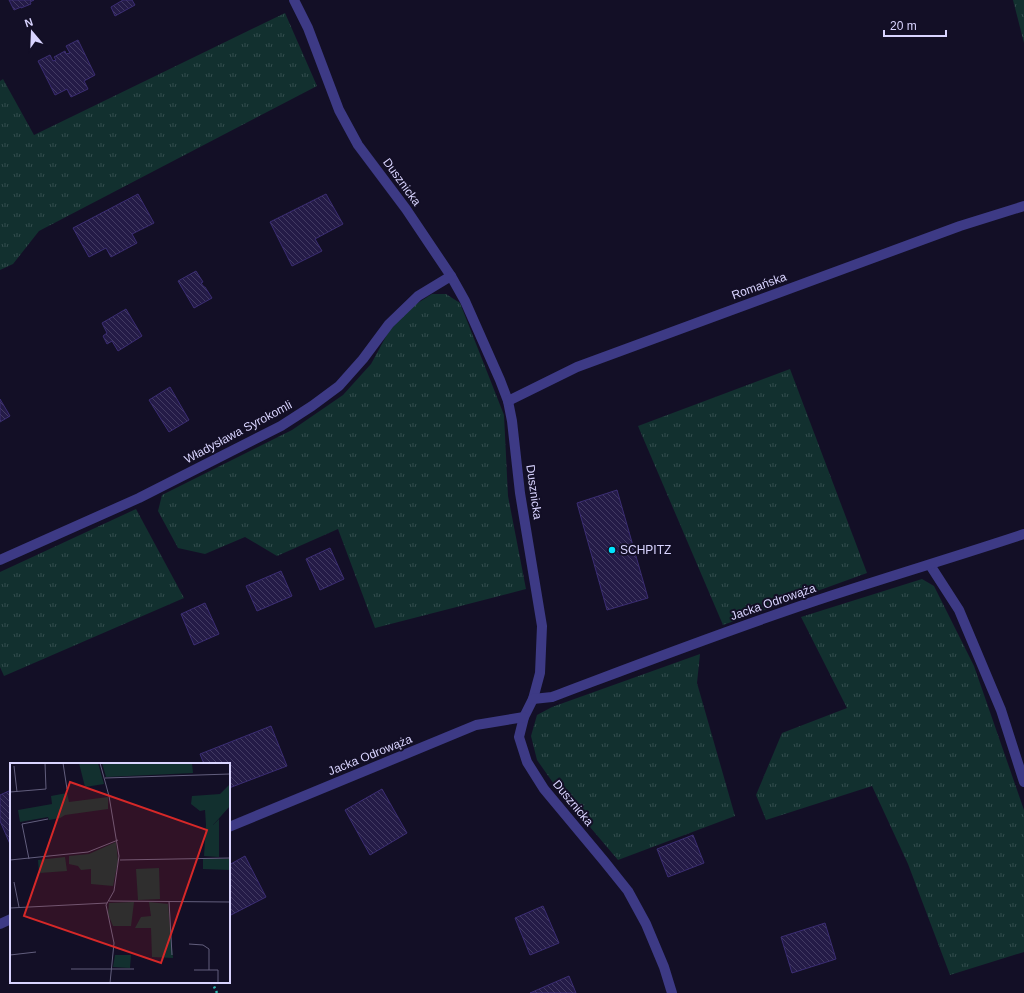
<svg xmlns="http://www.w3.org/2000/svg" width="1024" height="993" font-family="Arial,sans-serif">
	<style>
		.grass { fill: url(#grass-tufts) }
		.building { fill: url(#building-back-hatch); stroke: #3b2d73 }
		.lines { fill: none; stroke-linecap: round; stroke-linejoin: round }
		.path { stroke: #2fb8b0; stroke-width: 2.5; stroke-dasharray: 2 3; stroke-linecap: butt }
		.lane { stroke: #3d3a85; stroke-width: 10 }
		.street { stroke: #3d3a85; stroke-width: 10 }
		.poi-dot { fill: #00e5ff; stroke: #130f26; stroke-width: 1.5 }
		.labels { text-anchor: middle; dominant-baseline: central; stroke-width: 4; stroke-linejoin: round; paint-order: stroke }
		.street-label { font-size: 12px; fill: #d9d4ff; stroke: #130f26 }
		.poi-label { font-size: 12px; fill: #d9d4ff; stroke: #130f26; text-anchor: start }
		.inset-road { fill: none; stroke: #625e7d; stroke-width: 1 }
		.view { fill: #d62828; fill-opacity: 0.15; stroke: #d62828; stroke-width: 2 }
		.inset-edge { fill: none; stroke: #d9d4ff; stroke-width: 2 }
	</style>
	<defs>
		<pattern id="grass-tufts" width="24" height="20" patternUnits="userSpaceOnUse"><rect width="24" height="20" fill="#12302f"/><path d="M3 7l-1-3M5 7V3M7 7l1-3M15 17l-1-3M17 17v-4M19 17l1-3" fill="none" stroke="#344d4e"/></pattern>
		<pattern id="building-back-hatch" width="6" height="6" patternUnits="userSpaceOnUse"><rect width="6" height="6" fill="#241b47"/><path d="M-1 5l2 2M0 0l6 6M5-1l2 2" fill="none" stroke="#433b63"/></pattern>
	</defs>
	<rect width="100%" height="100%" fill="#130f26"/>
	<g class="grass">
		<polygon points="1013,0 1024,0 1024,43"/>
		<polygon points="285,13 317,86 39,231 13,264 0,270 0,81 3,79 34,135"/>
		<polygon points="432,294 446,294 460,303 504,415 508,496 526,589 375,628 338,529 277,556 245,537 205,554 178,548 158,511 162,495 292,430 343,395 371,364 389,331 413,306"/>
		<polygon points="790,369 867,573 723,625 638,426"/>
		<polygon points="136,509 184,598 4,676 0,667 0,572"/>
		<polygon points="922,579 934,586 974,666 1024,810 1024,952 950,975 908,864 872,786 766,820 756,795 782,733 847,708 801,617"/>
		<polygon points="700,654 697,683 735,816 618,860 556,787 537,760 531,736 537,715 552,707"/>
	</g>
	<g class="building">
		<polygon points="9,0 34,0 30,2 31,4 21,8 21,7 14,10"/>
		<polygon points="123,0 132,0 135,5 115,16 111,7"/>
		<polygon points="78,40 95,75 84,81 88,89 71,97 67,89 55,95 38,61 50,55 53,61 56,60 54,57 65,51 66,54 70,53 66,46"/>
		<polygon points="138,194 154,223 132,234 137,243 111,257 106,248 89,257 73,228"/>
		<polygon points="326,194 343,224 315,239 322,251 292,266 270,222"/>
		<polygon points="196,271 203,282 201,283 204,287 205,287 212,298 194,308 178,281"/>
		<polygon points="126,309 142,336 118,351 112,341 107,344 103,336 107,333 102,323"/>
		<polygon points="170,387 189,420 169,432 149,400"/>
		<polygon points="0,399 10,416 0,422"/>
		<polygon points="617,490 648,598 607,610 577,503"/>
		<polygon points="330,548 344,579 320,590 306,559"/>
		<polygon points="281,571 292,596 257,611 246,586"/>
		<polygon points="205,603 219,634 194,645 181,614"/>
		<polygon points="271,726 287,766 229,788 229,764 204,764 200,754"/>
		<polygon points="382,789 407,833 370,855 345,810"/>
		<polygon points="11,790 11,843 10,844 0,821 0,795"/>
		<polygon points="693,835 704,863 668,877 657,849"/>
		<polygon points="245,856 266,897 229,916 229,865"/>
		<polygon points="543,906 559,943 530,955 515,918"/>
		<polygon points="825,923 836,959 792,973 781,937"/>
		<polygon points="569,976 576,993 530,993"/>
	</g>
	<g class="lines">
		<polyline class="path" points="212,982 217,993"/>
		<polyline class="lane" points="930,565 959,610 1001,710 1024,782"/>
		<g class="street">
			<polyline points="294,0 308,28 339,110 358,145 406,209 451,276 465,301 500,380 508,401 512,421 520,493 542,626 540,673 533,699 524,717 519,737 527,762 544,789 604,861 628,891 646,924 664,967 672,993"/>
			<polyline points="508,401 577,367 960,226 1024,206"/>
			<polyline points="0,560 139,498 281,426 312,406 339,386 363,359 389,324 418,296 451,276"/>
			<path d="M 533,699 L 552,697 C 645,662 738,626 833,595 C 897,574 961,555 1024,534"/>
			<polyline points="229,827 476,725 524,717"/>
			<polyline points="0,924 11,919"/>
		</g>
	</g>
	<circle class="poi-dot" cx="612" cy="550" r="4"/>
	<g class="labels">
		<g class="street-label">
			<text transform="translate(402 182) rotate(54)">Dusznicka</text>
			<text transform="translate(759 286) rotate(-20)">Romańska</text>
			<text transform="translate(238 432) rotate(-28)">Władysława Syrokomli</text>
			<text transform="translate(534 492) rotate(82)">Dusznicka</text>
			<text transform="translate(773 602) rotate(-19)">Jacka Odrowąża</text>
			<text transform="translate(370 755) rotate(-22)">Jacka Odrowąża</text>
			<text transform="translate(573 803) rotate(50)">Dusznicka</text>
		</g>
		<g class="poi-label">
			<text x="620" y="550">SCHPITZ</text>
		</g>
	</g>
	<g transform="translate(10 763)">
		<rect width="220" height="220" fill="#130f26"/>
		<path d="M 69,0 L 88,0 L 94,21 L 75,24 ZM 92,0 L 182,0 L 183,10 L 96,14 ZM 57,30 L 59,39 L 98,34 L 98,46 L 55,52 L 50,55 L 39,57 L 38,54 L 10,59 L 8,47 L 42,41 L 41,33 ZM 209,56 L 209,94 L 194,93 L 196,62 L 203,62 ZM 106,79 L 108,98 L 103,123 L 81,121 L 81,106 L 71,107 L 68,103 L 59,101 L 59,93 L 79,91 ZM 55,94 L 57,108 L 29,110 L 28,97 ZM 193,95 L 220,96 L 220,107 L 193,106 ZM 149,105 L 150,136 L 128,137 L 126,106 ZM 124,139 L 121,163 L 103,163 L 98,151 L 99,140 ZM 139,139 L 158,141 L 163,195 L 142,194 L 141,165 L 125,165 L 131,154 L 141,153 ZM 105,192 L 121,192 L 120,205 L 103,204 Z" fill="#12302f"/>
		<path d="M 220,21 L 220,43 L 203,62 L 196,62 L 195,47 L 190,48 L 181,41 L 182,33 L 210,31 Z" fill="#12302f"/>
		<path class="inset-road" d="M 53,0 L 57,26M 90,0 L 99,33 L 109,93 L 104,128 L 96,142 L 104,180 L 100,220M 4,3 L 7,29M 95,15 L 220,11M 0,29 L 36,26 L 35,0M 19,96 L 12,61 L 38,56M 0,97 L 78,89 L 108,77M 110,97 L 220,95M 4,119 L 9,144M 99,138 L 220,139M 159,138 L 162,192M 0,145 L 97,140M 179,181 L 193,182 L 199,186 L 199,207M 0,192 L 26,189M 61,206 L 124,206M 184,207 L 208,207 L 208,220"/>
		<path class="view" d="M 60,19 L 197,67 L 151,200 L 14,153 Z"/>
		<rect width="220" height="220" class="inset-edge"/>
	</g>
	<g transform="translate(32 32) rotate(341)" stroke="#130f26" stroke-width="3" paint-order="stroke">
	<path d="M0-3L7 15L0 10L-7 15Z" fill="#d9d4ff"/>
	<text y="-6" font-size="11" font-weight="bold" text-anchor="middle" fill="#d9d4ff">N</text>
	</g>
	<path d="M884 30v6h62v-6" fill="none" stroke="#d9d4ff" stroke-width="2"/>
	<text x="890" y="30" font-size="12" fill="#d9d4ff" stroke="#130f26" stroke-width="3" paint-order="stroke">20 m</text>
</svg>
